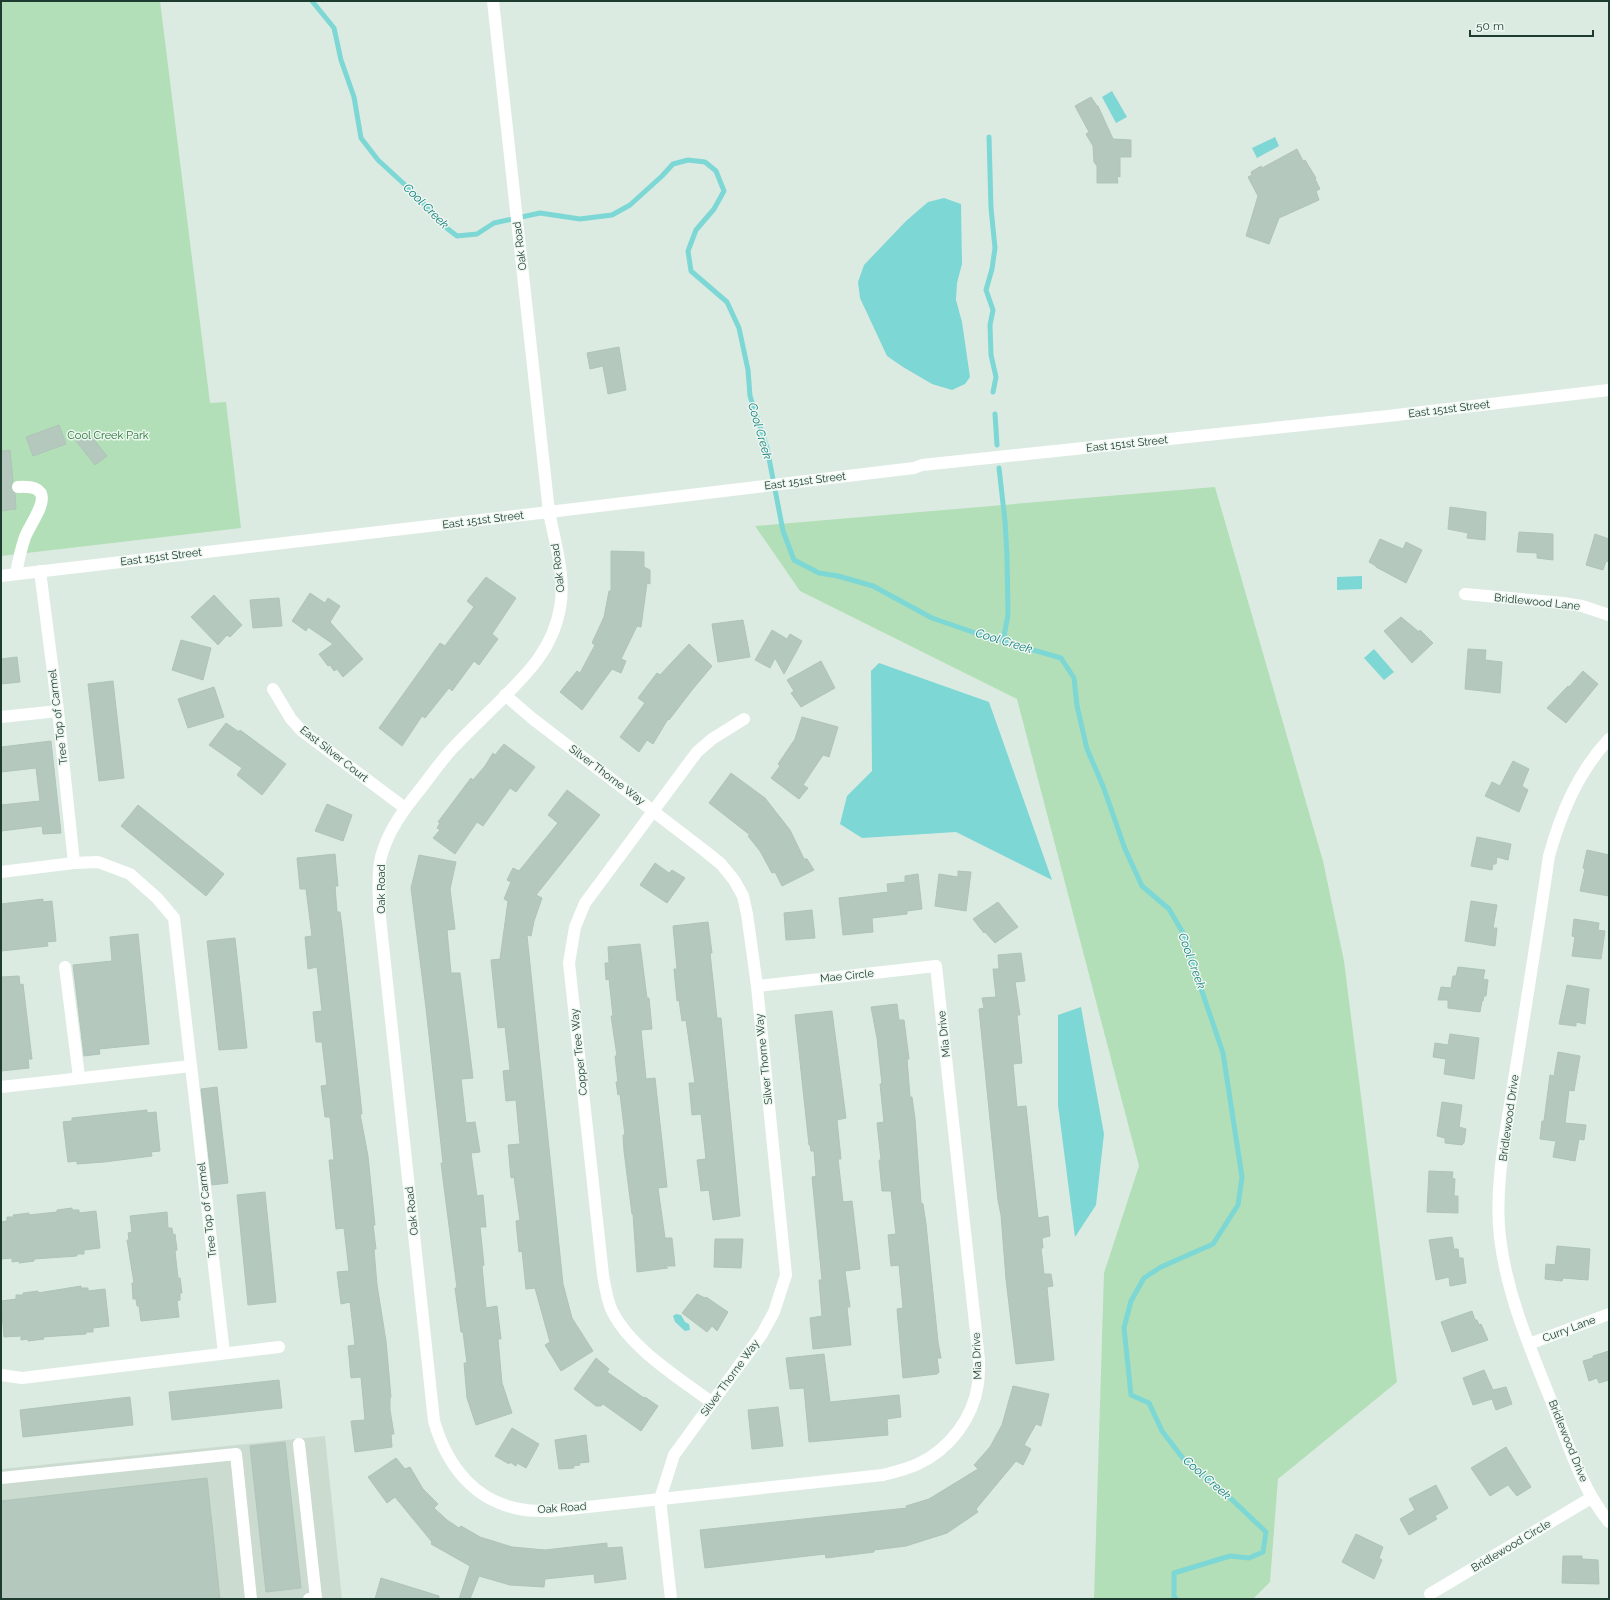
<svg xmlns="http://www.w3.org/2000/svg" width="1610" height="1600" font-family="Raleway,sans-serif">
	<style>
		.built { fill: #cbdbd0 }
		.green { fill: #b2dfb7 }
		.water { fill: #7dd7d5 }
		.lines { fill: none; stroke-linecap: round; stroke-linejoin: round }
		.stream { stroke: #7dd7d5; stroke-width: 5 }
		.building { fill: #b5c8bd; stroke: #aec5b8 }
		.minor { stroke: #fff; stroke-width: 12 }
		.labels { text-anchor: middle; dominant-baseline: central; stroke-width: 3; stroke-linejoin: round; paint-order: stroke }
		.street-label { font-size: 11px; fill: #1d3b2e; stroke: #edf7f0 }
		.park-label { font-size: 11px; fill: #237635; stroke: #edf7f0 }
		.water-label { font-size: 12px; font-style: italic; fill: #117d7c; stroke: #edf7f0 }
	</style>
	<rect width="100%" height="100%" fill="#dcebe2"/>
	<polygon class="built" points="325,1436 342,1599 1,1599 1,1469"/>
	<g class="green">
		<polygon points="1,1 160,1 210,403 226,402 241,528 1,556"/>
		<polygon points="1215,487 1323,861 1344,961 1397,1382 1278,1479 1270,1582 1253,1599 1094,1599 1104,1273 1139,1166 1017,699 800,591 755,526"/>
	</g>
	<g class="water">
		<polygon points="1112,91 1127,117 1116,123 1102,97"/>
		<polygon points="1275,137 1279,146 1257,158 1252,148"/>
		<polygon points="944,198 961,204 962,264 957,283 956,300 962,322 970,377 965,384 952,390 932,384 903,367 887,356 860,298 858,282 864,265 906,221 928,202"/>
		<polygon points="1362,576 1362,589 1337,590 1337,577"/>
		<polygon points="1374,649 1394,672 1384,680 1364,658"/>
		<polygon points="879,663 989,702 1052,880 956,832 862,838 840,824 847,796 872,771 871,671"/>
		<polygon points="1081,1007 1104,1134 1096,1205 1075,1237 1058,1105 1058,1015"/>
		<polygon points="676,1314 681,1315 685,1322 689,1324 690,1330 685,1331 675,1322 673,1316"/>
	</g>
	<g class="lines">
		<g class="stream">
			<polyline points="312,1 334,28 341,60 354,97 361,138 378,160 416,195 440,223 457,236 477,234 494,223 540,213 580,219 612,215 630,205 662,176 673,164 688,160 705,162 716,171 724,191 714,209 696,230 688,251 691,271 727,302 739,328 748,370 750,396 767,448 783,531 794,560 819,573 838,576 873,586 932,618 984,636 1061,658 1074,678 1077,706 1087,749 1103,786 1125,849 1142,886 1169,909 1186,938 1194,968 1223,1053 1242,1177 1238,1205 1213,1244 1161,1267 1144,1278 1131,1301 1124,1328 1131,1395 1149,1403 1162,1431 1185,1461 1225,1493 1266,1532 1263,1552 1249,1558 1230,1556 1174,1573 1174,1596 1176,1599"/>
			<polyline points="989,137 991,208 995,248 992,269 986,290 993,310 990,325 991,355 996,377 993,392"/>
			<polyline points="995,414 997,445"/>
			<polyline points="999,468 1005,521 1007,556 1008,615 1003,641"/>
		</g>
	</g>
	<g class="building">
		<polygon points="1091,97 1097,106 1098,106 1113,139 1131,140 1131,157 1120,157 1120,177 1117,176 1118,183 1097,183 1097,166 1094,162 1093,146 1086,134 1089,132 1075,106"/>
		<polygon points="1297,149 1303,161 1305,160 1316,178 1315,179 1320,189 1316,191 1319,200 1279,218 1269,244 1246,236 1258,196 1248,177 1252,175 1251,172 1261,166 1262,168"/>
		<polygon points="619,347 626,390 608,394 603,366 590,369 587,353"/>
		<polygon points="59,425 66,444 33,456 26,437"/>
		<polygon points="88,432 107,456 95,465 76,441"/>
		<polygon points="10,450 13,481 11,487 15,494 16,509 1,511 1,451"/>
		<polygon points="1450,507 1486,512 1485,540 1467,538 1468,533 1448,529"/>
		<polygon points="1519,532 1553,534 1553,560 1537,558 1537,553 1517,552"/>
		<polygon points="1595,534 1609,539 1609,562 1606,561 1603,570 1586,565"/>
		<polygon points="1380,539 1403,549 1406,542 1422,550 1406,583 1376,567 1376,566 1369,562"/>
		<polygon points="611,551 644,552 644,567 650,570 650,584 647,583 641,627 637,626 621,659 626,661 621,673 612,669 582,710 560,692 577,671 580,673 595,645 592,643 604,617 609,591 611,591"/>
		<polygon points="486,577 516,598 492,634 498,639 479,665 474,661 452,691 449,688 425,718 422,716 402,746 379,728 440,643 445,646 474,607 467,601"/>
		<polygon points="310,593 325,603 328,598 340,606 330,622 363,659 343,677 337,669 334,671 330,665 328,666 319,654 333,644 308,627 306,631 292,621"/>
		<polygon points="214,595 242,625 230,637 227,635 218,645 191,617"/>
		<polygon points="279,598 282,626 253,628 250,600"/>
		<polygon points="1401,617 1419,632 1420,630 1433,643 1412,663 1384,631"/>
		<polygon points="743,620 750,657 718,662 712,624"/>
		<polygon points="772,630 787,639 790,634 802,641 784,674 775,658 770,668 755,660"/>
		<polygon points="181,640 211,648 203,680 172,670"/>
		<polygon points="689,644 712,666 692,690 669,720 668,719 653,744 647,740 639,752 620,737 645,703 638,698 657,673 660,675"/>
		<polygon points="1468,649 1486,650 1485,660 1502,662 1500,693 1465,689"/>
		<polygon points="17,657 20,682 1,684 1,659"/>
		<polygon points="821,661 835,688 801,707 791,693 794,691 787,680"/>
		<polygon points="1583,671 1598,684 1566,723 1547,708 1568,686 1569,687"/>
		<polygon points="113,681 124,778 99,781 88,684"/>
		<polygon points="214,687 224,717 188,728 178,699"/>
		<polygon points="802,717 838,727 829,757 823,755 803,785 808,788 799,799 771,778 780,766 778,764 795,739"/>
		<polygon points="226,723 239,732 240,730 286,764 262,795 237,775 242,768 209,745"/>
		<polygon points="51,741 61,833 43,834 42,826 1,831 1,805 40,801 36,768 1,772 1,747"/>
		<polygon points="504,744 535,767 516,792 510,788 483,826 477,822 455,854 433,838 440,830 437,828 440,823 438,822 471,778 473,780 485,766 493,753 495,755"/>
		<polygon points="1513,761 1529,769 1522,786 1528,790 1519,812 1485,796 1492,782 1500,786"/>
		<polygon points="731,773 765,798 790,830 804,859 807,859 814,870 782,886 775,872 772,873 760,851 748,836 750,835 709,803"/>
		<polygon points="567,790 600,815 536,895 542,898 534,921 531,936 527,935 563,1284 572,1318 593,1351 561,1371 545,1345 550,1342 535,1288 526,1289 522,1251 519,1252 516,1221 520,1220 514,1177 511,1178 508,1145 520,1144 516,1100 506,1101 503,1071 510,1070 505,1027 498,1028 491,960 500,959 508,901 504,899 511,882 507,880 513,868 519,871 558,823 548,815"/>
		<polygon points="327,804 352,815 343,841 315,831"/>
		<polygon points="138,805 224,874 206,896 121,826"/>
		<polygon points="1477,837 1511,844 1508,860 1497,857 1496,864 1493,864 1492,870 1471,866"/>
		<polygon points="1587,850 1609,855 1609,896 1580,891 1585,869 1583,868"/>
		<polygon points="335,854 338,886 335,886 337,912 340,912 342,927 358,1076 362,1114 360,1114 368,1156 375,1225 373,1225 376,1249 374,1249 377,1285 386,1341 391,1397 390,1398 390,1410 394,1434 391,1434 392,1447 355,1452 351,1421 365,1420 361,1377 351,1378 348,1346 355,1345 350,1302 341,1304 337,1272 349,1271 344,1228 336,1229 329,1160 334,1160 330,1117 325,1117 321,1086 327,1085 322,1042 316,1042 313,1012 322,1011 317,967 308,969 305,937 312,936 306,889 300,889 297,858"/>
		<polygon points="419,855 456,862 450,889 455,929 447,930 451,973 460,973 473,1078 461,1079 466,1123 475,1122 480,1152 471,1153 477,1196 483,1195 486,1227 480,1227 484,1265 482,1266 486,1308 497,1306 501,1339 498,1339 502,1383 512,1413 476,1425 467,1398 464,1363 467,1363 463,1332 461,1332 455,1288 457,1288 443,1179 441,1163 443,1163 426,1008 411,888"/>
		<polygon points="655,863 669,873 672,870 685,878 667,903 640,885"/>
		<polygon points="958,871 971,872 966,911 935,906 939,874 958,877"/>
		<polygon points="918,874 922,909 907,911 907,914 872,918 873,932 843,935 839,898 888,892 887,884 905,882 905,876"/>
		<polygon points="43,899 43,902 52,901 56,941 47,942 48,946 1,951 1,904"/>
		<polygon points="1471,901 1497,905 1493,928 1497,928 1495,946 1465,941"/>
		<polygon points="998,902 1018,927 995,943 985,932 984,933 973,919"/>
		<polygon points="812,910 815,938 786,940 784,913"/>
		<polygon points="1574,919 1599,923 1598,930 1605,931 1601,959 1572,956 1575,937 1572,936"/>
		<polygon points="708,922 712,953 710,953 715,999 717,1018 721,1018 740,1216 713,1220 709,1190 701,1191 697,1160 706,1159 701,1114 692,1115 689,1083 695,1083 686,1020 682,1021 679,1000 677,1001 674,969 677,969 673,926"/>
		<polygon points="138,934 149,1044 99,1049 100,1054 84,1056 73,965 112,961 110,937"/>
		<polygon points="235,938 247,1048 219,1050 207,941"/>
		<polygon points="640,944 647,998 649,998 652,1029 641,1030 646,1079 655,1078 667,1187 658,1188 665,1238 672,1238 675,1266 664,1266 668,1268 637,1272 633,1214 632,1214 624,1151 623,1135 625,1135 620,1094 618,1095 616,1082 618,1082 615,1056 617,1056 611,1016 613,1016 609,979 606,980 605,963 609,963 608,947"/>
		<polygon points="1021,953 1025,981 1015,982 1020,1015 1017,1015 1022,1063 1013,1064 1017,1107 1026,1106 1038,1218 1048,1216 1050,1236 1042,1238 1043,1248 1041,1248 1044,1274 1051,1274 1053,1286 1047,1287 1054,1360 1016,1364 1006,1279 1001,1215 998,1200 979,1009 984,1008 982,998 996,997 993,969 999,969 998,955"/>
		<polygon points="1458,967 1485,970 1483,979 1488,980 1486,996 1484,996 1483,1001 1482,1001 1480,1012 1448,1008 1448,1000 1438,1000 1441,987 1451,988 1453,976 1456,976"/>
		<polygon points="19,976 20,985 23,984 32,1059 28,1059 29,1068 1,1071 1,977"/>
		<polygon points="1567,985 1589,989 1585,1024 1576,1022 1576,1026 1559,1024"/>
		<polygon points="897,1004 899,1020 904,1020 909,1059 907,1059 910,1097 912,1097 915,1119 921,1203 923,1204 926,1224 938,1342 941,1358 937,1358 939,1372 937,1374 903,1378 897,1309 903,1308 899,1265 891,1266 888,1235 896,1234 891,1191 882,1191 879,1160 881,1160 877,1123 884,1122 880,1084 882,1084 877,1038 871,1007"/>
		<polygon points="832,1011 846,1118 837,1120 841,1159 838,1159 843,1202 852,1201 860,1269 845,1271 850,1307 847,1307 851,1345 813,1349 810,1318 822,1316 819,1280 822,1280 812,1177 816,1176 814,1151 811,1151 810,1145 809,1145 795,1015"/>
		<polygon points="1450,1034 1479,1038 1474,1079 1444,1074 1446,1059 1433,1057 1435,1043 1448,1045"/>
		<polygon points="1558,1052 1580,1056 1574,1091 1569,1090 1565,1123 1586,1125 1584,1140 1579,1139 1575,1161 1553,1157 1556,1141 1540,1139 1542,1121 1544,1121 1550,1075 1554,1076"/>
		<polygon points="217,1087 228,1183 212,1185 201,1089"/>
		<polygon points="1442,1102 1462,1105 1459,1127 1466,1129 1464,1143 1462,1145 1445,1143 1445,1138 1437,1136"/>
		<polygon points="147,1110 147,1113 156,1112 160,1151 151,1152 152,1156 104,1162 77,1164 77,1161 68,1162 63,1122 72,1121 72,1118"/>
		<polygon points="1429,1171 1453,1172 1452,1178 1455,1179 1454,1196 1458,1196 1458,1213 1427,1212"/>
		<polygon points="265,1192 276,1302 248,1305 237,1195"/>
		<polygon points="72,1208 72,1210 79,1210 79,1213 96,1211 100,1248 84,1250 84,1254 77,1254 77,1256 34,1259 34,1261 19,1263 19,1261 12,1262 12,1258 1,1259 1,1222 7,1221 7,1217 14,1217 13,1215 29,1213 29,1215 57,1212 57,1210"/>
		<polygon points="167,1212 168,1228 172,1228 173,1235 175,1234 177,1250 175,1251 178,1278 180,1278 182,1293 180,1293 180,1300 177,1301 179,1317 141,1321 139,1306 137,1306 136,1299 133,1299 132,1283 134,1283 127,1240 129,1240 128,1233 132,1232 130,1216"/>
		<polygon points="1452,1237 1454,1249 1458,1249 1459,1258 1463,1258 1466,1283 1450,1286 1449,1277 1436,1280 1429,1240"/>
		<polygon points="715,1239 743,1239 741,1268 714,1267"/>
		<polygon points="1557,1246 1590,1249 1588,1280 1563,1278 1562,1281 1545,1279 1546,1264 1555,1265"/>
		<polygon points="81,1286 81,1288 88,1288 88,1291 105,1289 109,1326 93,1328 93,1332 86,1332 86,1334 43,1337 44,1339 28,1341 28,1339 21,1340 21,1336 4,1337 1,1301 16,1299 16,1295 23,1295 23,1293 38,1291 38,1293"/>
		<polygon points="697,1294 705,1298 706,1297 728,1312 717,1331 712,1326 707,1332 682,1313"/>
		<polygon points="1472,1311 1475,1320 1477,1320 1479,1325 1481,1324 1488,1340 1452,1352 1441,1322"/>
		<polygon points="1609,1351 1609,1380 1599,1383 1597,1378 1589,1381 1583,1361 1593,1358 1593,1356"/>
		<polygon points="824,1354 830,1402 899,1395 901,1417 887,1419 888,1435 809,1442 804,1388 790,1389 786,1358"/>
		<polygon points="596,1358 609,1369 607,1372 644,1398 645,1397 658,1406 641,1431 603,1404 601,1406 596,1406 574,1389"/>
		<polygon points="1484,1370 1493,1390 1506,1387 1512,1404 1496,1410 1492,1399 1473,1405 1463,1378"/>
		<polygon points="279,1380 282,1408 172,1420 169,1392"/>
		<polygon points="1013,1386 1049,1394 1041,1426 1036,1424 1024,1445 1031,1449 1023,1465 1016,1461 976,1509 978,1512 947,1533 906,1546 874,1550 874,1552 826,1558 825,1554 705,1568 700,1530 907,1508 906,1506 929,1499 978,1469 974,1465 990,1447 1002,1425"/>
		<polygon points="130,1397 133,1425 23,1437 20,1410"/>
		<polygon points="778,1407 783,1446 752,1449 748,1410"/>
		<polygon points="512,1428 539,1444 526,1468 517,1463 516,1466 510,1462 509,1464 495,1456"/>
		<polygon points="586,1435 589,1462 579,1463 580,1465 573,1466 574,1468 559,1469 555,1440"/>
		<polygon points="285,1442 301,1588 266,1592 250,1446"/>
		<polygon points="1506,1447 1531,1487 1517,1496 1508,1485 1490,1496 1471,1468"/>
		<polygon points="396,1458 405,1469 410,1467 423,1489 438,1504 434,1508 447,1520 459,1528 461,1526 480,1537 512,1547 545,1550 607,1543 607,1548 622,1547 626,1579 595,1583 594,1574 545,1579 544,1587 510,1585 479,1576 470,1599 459,1599 470,1566 431,1544 432,1542 395,1497 387,1503 368,1477"/>
		<polygon points="207,1478 220,1599 1,1599 1,1501"/>
		<polygon points="1436,1485 1448,1508 1435,1516 1437,1519 1409,1535 1400,1519 1415,1510 1409,1499"/>
		<polygon points="1356,1534 1383,1547 1379,1558 1382,1560 1374,1579 1342,1562"/>
		<polygon points="1563,1556 1582,1556 1582,1559 1598,1560 1599,1584 1562,1583"/>
		<polygon points="381,1578 439,1596 439,1599 375,1599"/>
	</g>
	<g class="lines">
		<g class="minor">
			<path d="M 493,1 L 549,512 C 555,543 566,577 560,608 C 553,649 527,674 499,702 C 483,718 467,733 452,749 C 441,761 432,774 422,787 C 405,808 388,830 381,857 C 377,873 379,891 379,908 L 434,1421 C 447,1466 475,1503 525,1510 C 533,1511 542,1511 550,1511 L 883,1475 C 895,1472 907,1469 918,1464 C 950,1449 973,1418 978,1384 C 979,1376 979,1368 979,1360 L 936,966 L 757,986"/>
			<polyline points="40,571 58,711 74,863"/>
			<path d="M 16,574 C 18,562 21,549 25,537 C 32,519 63,484 18,487"/>
			<polyline points="1,576 549,512 914,468 922,465 1388,416 1609,390"/>
			<polyline points="1465,594 1563,603 1582,606 1609,615"/>
			<polyline points="273,689 291,719 302,731 405,808"/>
			<polyline points="505,695 533,719 705,851 721,864 734,880 743,896 747,914 757,986 786,1275 774,1312 762,1334 674,1455 660,1499 671,1599"/>
			<polyline points="1,717 58,711"/>
			<path d="M 1609,739 C 1578,772 1561,813 1549,856 C 1538,931 1526,1005 1514,1080 C 1506,1131 1494,1187 1500,1238 C 1507,1296 1531,1350 1552,1403 C 1568,1443 1581,1488 1609,1522"/>
			<polyline points="1,872 74,863 98,862 130,874 157,898 174,918 224,1353"/>
			<polyline points="65,967 79,1077"/>
			<polyline points="1,1087 191,1066"/>
			<polyline points="1529,1344 1609,1314"/>
			<polyline points="1,1375 22,1378 279,1347"/>
			<path d="M 711,1402 C 678,1377 631,1349 612,1311 C 607,1300 605,1286 603,1275 L 569,963 L 575,927 L 585,903 L 697,752 L 712,739 L 744,719"/>
			<polyline points="299,1444 316,1598 309,1599"/>
			<polyline points="1,1478 236,1454 251,1599"/>
			<polyline points="1430,1594 1591,1498"/>
		</g>
	</g>
	<g class="labels">
		<g class="street-label">
			<text transform="translate(520 246) rotate(-97)">Oak Road</text>
			<text transform="translate(1449 409) rotate(-7)">East 151st Street</text>
			<text transform="translate(1127 444) rotate(-6)">East 151st Street</text>
			<text transform="translate(805 481) rotate(-7)">East 151st Street</text>
			<text transform="translate(483 520) rotate(-7)">East 151st Street</text>
			<text transform="translate(161 557) rotate(-7)">East 151st Street</text>
			<text transform="translate(558 568) rotate(-97)">Oak Road</text>
			<text transform="translate(1537 602) rotate(6)">Bridlewood Lane</text>
			<text transform="translate(58 717) rotate(-97)">Tree Top of Carmel</text>
			<text transform="translate(334 754) rotate(38)">East Silver Court</text>
			<text transform="translate(607 775) rotate(37)">Silver Thorne Way</text>
			<text transform="translate(381 889) rotate(-90)">Oak Road</text>
			<text transform="translate(847 976) rotate(-6)">Mae Circle</text>
			<text transform="translate(944 1034) rotate(-96)">Mia Drive</text>
			<text transform="translate(579 1052) rotate(-96)">Copper Tree Way</text>
			<text transform="translate(764 1059) rotate(-96)">Silver Thorne Way</text>
			<text transform="translate(1509 1118) rotate(-82)">Bridlewood Drive</text>
			<text transform="translate(207 1210) rotate(-97)">Tree Top of Carmel</text>
			<text transform="translate(412 1211) rotate(-96)">Oak Road</text>
			<text transform="translate(1569 1329) rotate(-21)">Curry Lane</text>
			<text transform="translate(977 1356) rotate(-92)">Mia Drive</text>
			<text transform="translate(730 1378) rotate(-54)">Silver Thorne Way</text>
			<text transform="translate(1568 1441) rotate(68)">Bridlewood Drive</text>
			<text transform="translate(562 1508) rotate(-4)">Oak Road</text>
			<text transform="translate(1511 1546) rotate(-31)">Bridlewood Circle</text>
		</g>
		<g class="park-label">
			<text x="108" y="435">Cool Creek Park</text>
		</g>
		<g class="water-label">
			<text transform="translate(426 206) rotate(45)">Cool Creek</text>
			<text transform="translate(760 431) rotate(74)">Cool Creek</text>
			<text transform="translate(1004 641) rotate(17)">Cool Creek</text>
			<text transform="translate(1192 961) rotate(70)">Cool Creek</text>
			<text transform="translate(1207 1478) rotate(41)">Cool Creek</text>
		</g>
	</g>
	<rect width="1610" height="1600" fill="none" stroke="#1d3b2e" stroke-width="4"/>
	<path d="M1470 30v6h123v-6" fill="none" stroke="#1d3b2e" stroke-width="2"/>
	<text x="1476" y="30" font-size="12" fill="#1d3b2e" stroke="#edf7f0" stroke-width="3" paint-order="stroke">50 m</text>
</svg>
